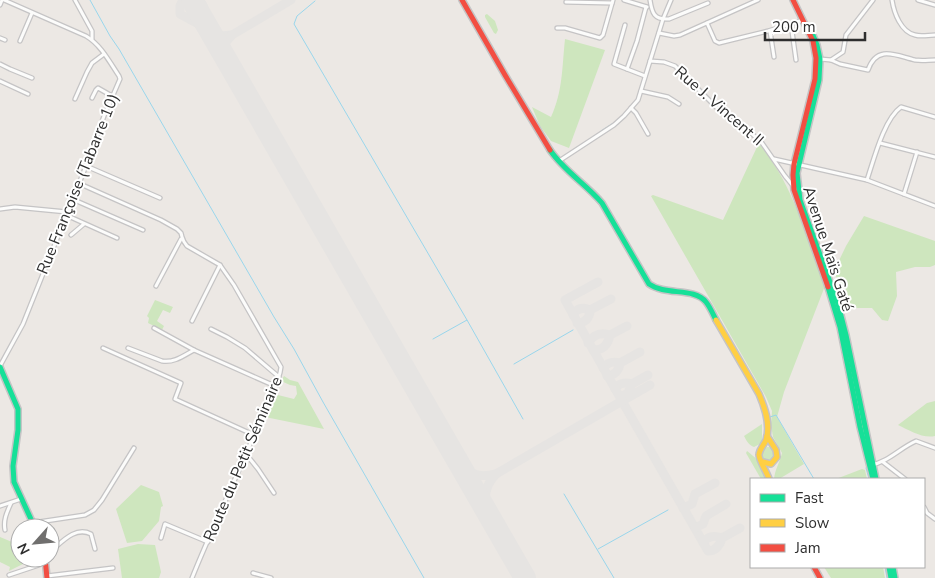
<svg xmlns="http://www.w3.org/2000/svg" width="935" height="578" font-family="'Nunito Sans',sans-serif">
	<style>
		.green { fill: #cee6be }
		.lines { fill: none; stroke-linecap: round; stroke-linejoin: round }
		.stream { stroke: #99d6ec; stroke-width: 1 }
		.taxiway { stroke: #e6e4e2; stroke-width: 9 }
		.runway { stroke: #e6e4e2; stroke-width: 22 }
		.street-casing { stroke: #c5c4c5; stroke-width: 5.5 }
		.fast-casing { stroke: #c5c4c5; stroke-width: 8 }
		.slow-casing { stroke: #c5c4c5; stroke-width: 8 }
		.jam-casing { stroke: #c5c4c5; stroke-width: 8 }
		.street { stroke: #fcfcfb; stroke-width: 3 }
		.fast { stroke: #16e098; stroke-width: 5 }
		.slow { stroke: #ffcf43; stroke-width: 5 }
		.jam { stroke: #f24e42; stroke-width: 5 }
		.labels { text-anchor: middle; dominant-baseline: central; stroke-width: 4; stroke-linejoin: round; paint-order: stroke }
		.street-label { font-size: 16px; fill: #2e2e2e; stroke: #fff }
	</style>
	<rect width="100%" height="100%" fill="#ece8e4"/>
	<g class="green">
		<polygon points="487,14 495,21 498,30 496,34 494,33 485,17 485,15"/>
		<path d="M 565,39 L 605,50 L 569,148 L 551,141 L 540,126 L 532,107 L 551,117 C 563,91 562,67 565,39 Z"/>
		<path d="M 760,145 C 793,184 807,238 825,286 L 784,392 L 777,417 L 804,464 L 779,479 L 774,479 C 775,469 780,462 782,453 L 773,437 L 771,425 L 772,411 L 766,397 L 651,196 L 653,195 L 723,220 L 757,147 Z"/>
		<polygon points="864,216 935,241 935,265 930,267 915,267 896,272 897,296 888,321 882,320 872,308 847,308 834,271 846,246"/>
		<polygon points="155,300 173,307 170,313 163,310 157,321 164,326 162,330 148,323 149,318 147,316"/>
		<polygon points="284,376 290,380 298,382 324,429 265,417 274,394 294,399 297,394 296,386 290,385 281,381"/>
		<path d="M 935,401 L 935,436 C 923,439 909,430 898,425 L 927,403 Z"/>
		<path d="M 762,424 L 762,443 L 754,447 C 749,445 747,442 744,436 Z"/>
		<circle cx="768" cy="454" r="7"/>
		<path d="M 747,451 C 756,458 764,465 766,477 L 764,479 L 761,479 L 746,453 Z"/>
		<polygon points="862,469 865,470 867,479 836,479"/>
		<polygon points="141,485 159,492 163,506 161,507 159,521 142,541 127,543 116,509"/>
		<polygon points="20,528 20,558 35,558 9,571 10,567 0,562 0,537 12,542"/>
		<polygon points="138,544 155,545 161,572 159,578 122,578 118,549"/>
		<polygon points="824,567 883,567 885,578 831,578"/>
	</g>
	<g class="lines">
		<g class="stream">
			<polyline points="90,0 110,36 119,49 274,317 294,349 323,402 424,578"/>
			<polyline points="315,1 297,16 294,24 467,320"/>
			<polyline points="601,131 615,122"/>
			<polyline points="433,339 467,320 523,419"/>
			<polyline points="514,364 573,330"/>
			<polyline points="770,417 776,415 814,479"/>
			<polyline points="866,468 869,479"/>
			<polyline points="564,494 614,578"/>
			<polyline points="598,549 668,510"/>
			<polyline points="885,567 887,578"/>
		</g>
		<g class="taxiway">
			<polyline points="183,0 180,6 180,14 217,34 222,36 232,35"/>
			<path d="M 198,0 C 206,5 204,12 203,20"/>
			<polyline points="222,53 226,42 232,35 291,0"/>
			<path d="M 573,315 C 577,308 583,307 590,310"/>
			<path d="M 577,323 C 585,323 590,318 590,310 L 611,299"/>
			<path d="M 588,343 C 594,334 601,332 610,335"/>
			<path d="M 593,350 C 603,350 608,345 610,335 L 627,326"/>
			<path d="M 603,368 C 608,362 613,361 620,363"/>
			<path d="M 607,376 C 615,375 619,371 620,363 L 640,352"/>
			<path d="M 650,385 L 622,401 L 708,551 C 716,551 720,545 722,538 L 740,528"/>
			<path d="M 615,389 C 618,383 625,382 632,384"/>
			<polyline points="622,396 628,393 632,384 648,375"/>
			<path d="M 459,464 C 472,475 479,478 496,474 L 622,401 L 565,300 L 598,282"/>
			<polyline points="683,508 692,504 695,494 715,483"/>
			<path d="M 487,511 C 483,497 485,485 496,474"/>
			<polyline points="695,528 703,524 706,516 726,504"/>
			<path d="M 703,542 C 709,536 714,535 722,538"/>
		</g>
		<polyline class="runway" points="192,0 525,578"/>
		<defs>
			<g id="street">
				<polyline points="75,0 92,31 92,39"/>
				<polyline points="624,0 647,7"/>
				<path d="M 650,0 C 652,13 654,20 669,19 L 708,3"/>
				<path d="M 892,0 C 894,13 901,32 915,35 C 922,37 928,35 935,35"/>
				<polyline points="918,0 935,5"/>
				<polyline points="566,2 612,3"/>
				<polyline points="0,5 2,0"/>
				<polyline points="707,23 715,41 719,43 768,31 803,20"/>
				<polyline points="791,24 796,60"/>
				<polyline points="625,25 614,64 645,76"/>
				<polyline points="557,28 565,28 600,38 603,35 613,0"/>
				<polyline points="770,31 774,57"/>
				<polyline points="659,33 674,36 680,35 758,0"/>
				<polyline points="0,38 5,40"/>
				<polyline points="20,41 32,13"/>
				<path d="M 820,59 L 831,60 L 840,64 L 868,70 C 877,44 897,56 915,60 C 922,61 929,60 935,60"/>
				<polyline points="831,60 843,52 846,35 873,0"/>
				<polyline points="650,61 664,62 675,66 718,109 730,120 751,133 762,143 785,176 794,187"/>
				<polyline points="0,64 10,69 32,78"/>
				<polyline points="627,69 637,41 646,7"/>
				<polyline points="0,81 28,94"/>
				<polyline points="641,91 668,97 679,104"/>
				<polyline points="92,98 96,90 98,88 112,96"/>
				<polyline points="75,99 87,72 92,63 104,54"/>
				<polyline points="631,108 636,113 648,134"/>
				<polyline points="880,143 935,157"/>
				<polyline points="774,159 867,180 935,206"/>
				<polyline points="559,161 614,125 624,116 638,100 663,19 671,0"/>
				<polyline points="86,166 160,198"/>
				<path d="M 867,180 C 874,159 884,119 901,107 L 935,117"/>
				<path d="M 78,183 L 161,220 L 177,229 L 181,233 C 183,240 182,240 187,246 L 220,265 L 234,285 L 281,367 C 280,382 268,399 263,413 C 241,469 214,523 192,578"/>
				<polyline points="904,194 917,152"/>
				<polyline points="72,199 143,230"/>
				<polyline points="0,209 15,207 67,212"/>
				<polyline points="68,216 117,238"/>
				<polyline points="71,235 84,224"/>
				<polyline points="156,286 181,239"/>
				<polyline points="192,321 220,265"/>
				<polyline points="154,328 194,350"/>
				<polyline points="211,329 227,337 245,348 279,377"/>
				<polyline points="103,348 181,383 175,399 254,435"/>
				<path d="M 128,348 L 162,361 C 174,363 183,356 194,350 L 275,386"/>
				<path d="M 0,366 L 23,324 L 86,166 L 104,116 L 120,79 L 119,76 C 109,61 101,45 86,36 L 4,0"/>
				<polyline points="246,454 258,469 274,493"/>
				<polyline points="883,462 905,479"/>
				<path d="M 871,465 C 888,462 900,448 916,441 L 935,448"/>
				<polyline points="0,506 21,499"/>
				<polyline points="924,507 927,513 935,519"/>
				<polyline points="32,523 85,515 94,510 102,500 134,448"/>
				<path d="M 5,530 C 3,520 7,512 11,503"/>
				<polyline points="161,538 165,524 208,542"/>
				<path d="M 50,552 C 62,542 75,526 91,534 L 95,549"/>
				<polyline points="253,573 271,578"/>
				<polyline points="9,575 45,563"/>
				<polyline points="47,576 113,568"/>
			</g>
			<g id="fast">
				<polyline points="810,28 817,45 820,59 819,80 797,173 800,200 838,304 846,335 876,479"/>
				<path d="M 550,150 C 564,171 586,184 602,203 L 649,284 C 666,296 694,287 706,302 C 710,307 713,314 716,320"/>
				<polyline points="828,287 840,327 860,427 873,479"/>
				<polyline points="0,367 18,409 18,430 13,466 14,482 35,528"/>
				<polyline points="889,567 891,578"/>
				<polyline points="893,567 895,578"/>
			</g>
			<g id="slow">
				<path d="M 716,320 L 759,394 C 765,408 771,425 766,440 C 764,445 760,448 759,454 C 758,459 767,472 769,479"/>
				<polyline points="763,462 771,464 777,457 776,450 767,436"/>
			</g>
			<g id="jam">
				<polyline points="462,0 505,75 550,150"/>
				<polyline points="793,0 813,41 816,58 815,79 794,164 793,175 794,190 828,287"/>
				<polyline points="45,558 47,578"/>
				<polyline points="814,567 820,578"/>
			</g>
		</defs>
		<use href="#street" class="street-casing"/>
		<use href="#fast" class="fast-casing"/>
		<use href="#slow" class="slow-casing"/>
		<use href="#jam" class="jam-casing"/>
		<use href="#street" class="street"/>
		<use href="#fast" class="fast"/>
		<use href="#slow" class="slow"/>
		<use href="#jam" class="jam"/>
	</g>
	<g class="labels">
		<g class="street-label">
			<text transform="translate(719 106) rotate(41)">Rue J. Vincent II</text>
			<text transform="translate(78 184) rotate(-68)">Rue Françoise (Tabarre 10)</text>
			<text transform="translate(828 249) rotate(72)">Avenue Maïs Gaté</text>
			<text transform="translate(243 459) rotate(-67)">Route du Petit Séminaire</text>
		</g>
	</g>
	<rect x="750" y="478" width="175" height="90" fill="#ffffff" stroke="#ababab"/>
	<rect x="760" y="494" width="25" height="8" fill="#16e098" stroke="#ababab"/>
	<text x="795" y="503" font-size="15" fill="#2e2e2e">Fast</text>
	<rect x="760" y="519" width="25" height="8" fill="#ffcf43" stroke="#ababab"/>
	<text x="795" y="528" font-size="15" fill="#2e2e2e">Slow</text>
	<rect x="760" y="544" width="25" height="8" fill="#f24e42" stroke="#ababab"/>
	<text x="795" y="553" font-size="15" fill="#2e2e2e">Jam</text>
	<g transform="translate(35 543) rotate(243)"><circle r="24" fill="#ffffff" stroke="#ababab"/>
	<path d="M0-4L9 19L0 12L-9 19Z" fill="#706f6e"/>
	<text y="-8" font-size="14" font-weight="bold" text-anchor="middle" fill="#2e2e2e">N</text>
	</g>
	<path d="M765 32v8h100v-8" fill="none" stroke="#2e2e2e" stroke-width="2.5"/>
	<text x="772" y="32" font-size="15" fill="#2e2e2e" stroke="#ffffff" stroke-width="4" paint-order="stroke">200 m</text>
</svg>
